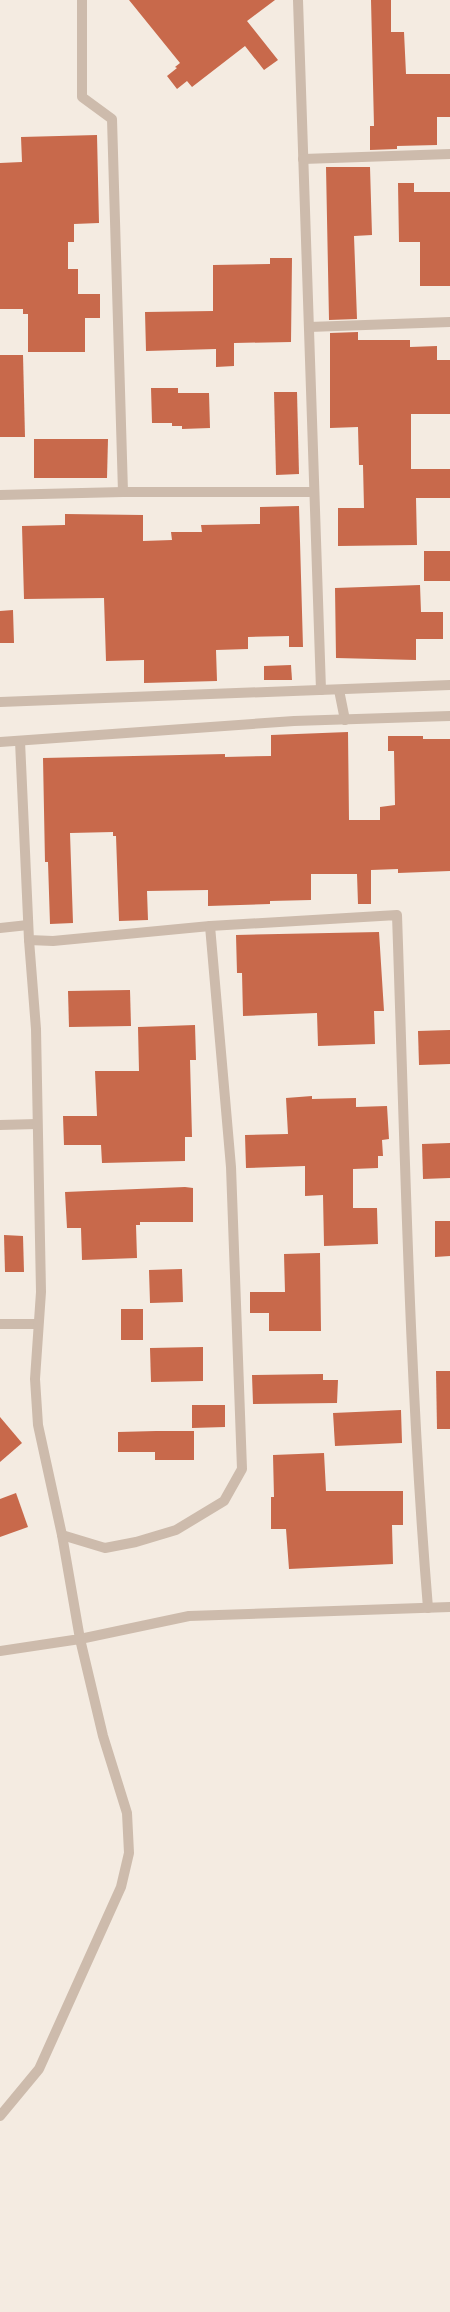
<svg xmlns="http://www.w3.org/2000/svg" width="450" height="2312" font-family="'Asap Condensed',sans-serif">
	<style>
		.building { fill: #c8694b }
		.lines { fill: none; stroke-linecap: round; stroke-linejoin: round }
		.minor { stroke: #cdbbac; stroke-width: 10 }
	</style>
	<rect width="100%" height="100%" fill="#f4ebe1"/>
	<g class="building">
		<polygon points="129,0 275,0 247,21 278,60 264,70 245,46 192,87 187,81 177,89 167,76 177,68 175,67 180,63"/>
		<polygon points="371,0 391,0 391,32 404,32 406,74 450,74 450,117 437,117 437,145 397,146 397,149 370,150 370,126 374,126"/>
		<polygon points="97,135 99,223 74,224 74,242 68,242 68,269 78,269 78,294 100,294 100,318 85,318 85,352 28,352 28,314 23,314 23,309 0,309 0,163 22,162 21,137"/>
		<polygon points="326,167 370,167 372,235 354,236 357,319 329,320"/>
		<polygon points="398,183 414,183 414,192 450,192 450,286 420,286 420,242 399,242"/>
		<polygon points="270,258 292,258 291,342 234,343 234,366 216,367 216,349 146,351 145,312 213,311 213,265 270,264"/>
		<polygon points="358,332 358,340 410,340 410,347 437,346 437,360 450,360 450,414 411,414 411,469 450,469 450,498 416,498 417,545 338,546 338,508 364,508 363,465 359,465 358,427 330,428 330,333"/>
		<polygon points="0,355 23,355 25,437 0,437"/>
		<polygon points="151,388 178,388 178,393 209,393 210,428 182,429 182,426 172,426 172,423 152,423"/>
		<polygon points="274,392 297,392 299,474 276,475"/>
		<polygon points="34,439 108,439 107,478 34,478"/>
		<polygon points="299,506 303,647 289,647 289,636 248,637 248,649 216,650 217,681 144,683 144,660 106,661 104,598 24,599 22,526 65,525 65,514 143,515 143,541 172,540 171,532 202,532 201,525 260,524 260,507"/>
		<rect x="424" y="551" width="26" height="30"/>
		<polygon points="420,585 421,612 443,612 443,639 416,639 416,660 336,658 335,588"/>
		<polygon points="13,610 14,643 0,643 0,611"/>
		<polygon points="291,665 292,680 264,680 264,666"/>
		<polygon points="348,732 349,820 380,820 380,807 395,805 394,751 388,751 388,736 423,736 423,739 450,739 450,871 398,873 398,869 371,870 371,904 358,904 357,874 311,874 311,900 270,901 270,904 208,906 208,890 147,891 148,920 119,921 116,836 113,836 113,832 70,833 73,923 50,924 48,862 45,862 43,758 225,754 225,757 271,756 271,735"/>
		<polygon points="379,932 384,1011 374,1011 375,1044 318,1046 317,1013 243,1016 242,973 237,973 236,935"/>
		<polygon points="130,990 131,1026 69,1027 68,991"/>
		<polygon points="195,1025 196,1060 190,1060 192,1137 185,1137 185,1161 102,1163 101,1145 64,1145 63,1116 97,1116 95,1071 139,1071 138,1027"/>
		<polygon points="450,1030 450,1064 419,1065 418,1031"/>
		<polygon points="312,1096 312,1099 356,1098 356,1107 387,1106 389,1139 382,1140 383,1156 378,1156 378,1168 353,1169 353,1208 377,1208 378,1244 324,1246 323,1195 305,1196 305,1166 246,1168 245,1135 288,1134 286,1098"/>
		<polygon points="450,1143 450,1178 423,1179 422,1144"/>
		<polygon points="185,1187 193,1188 193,1222 140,1222 140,1225 136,1225 137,1258 82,1260 81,1228 67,1228 65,1192"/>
		<polygon points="435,1221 450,1221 450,1256 435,1257"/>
		<polygon points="4,1235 23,1236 24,1272 5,1272"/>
		<polygon points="320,1253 321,1331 269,1331 269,1313 250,1313 250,1292 285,1292 284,1254"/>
		<polygon points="182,1269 183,1302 150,1303 149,1270"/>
		<rect x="121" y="1309" width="22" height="31"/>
		<polygon points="203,1347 203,1381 151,1382 150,1348"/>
		<polygon points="436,1371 450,1371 450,1429 437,1429"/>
		<polygon points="323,1374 323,1380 338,1380 337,1403 253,1404 252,1375"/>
		<polygon points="192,1405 225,1405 225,1427 192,1428"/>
		<polygon points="401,1410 402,1443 335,1446 333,1413"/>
		<polygon points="0,1417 22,1443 0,1462"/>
		<polygon points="156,1431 194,1431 194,1460 155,1460 155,1452 118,1452 118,1432"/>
		<polygon points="324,1453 326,1491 403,1491 403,1525 392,1525 393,1564 289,1569 286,1529 271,1529 271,1497 274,1497 273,1455"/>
		<polygon points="16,1493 28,1527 0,1537 0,1499"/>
	</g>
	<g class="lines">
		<g class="minor">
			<polyline points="82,0 82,97 112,119 123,492 314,492"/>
			<polyline points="298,0 321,690"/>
			<polyline points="303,159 450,154"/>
			<polyline points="309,327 450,322"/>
			<polyline points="0,495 123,492"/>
			<polyline points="339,690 345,720"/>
			<polyline points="0,702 450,685"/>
			<path d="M 20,741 L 29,940 L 53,941 L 210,926 L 397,915 C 405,1146 409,1377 428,1608"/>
			<polyline points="0,742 294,721 450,716"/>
			<polyline points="0,928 28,925"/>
			<polyline points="0,1125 37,1124"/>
			<polyline points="0,1324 38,1324"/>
			<polyline points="62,1535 105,1548 136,1542 176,1530 224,1501 242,1469 231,1167 210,926"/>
			<polyline points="0,1651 80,1639 62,1535 38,1425 35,1379 41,1292 36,1029 29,940"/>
			<polyline points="0,2116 39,2069 121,1887 129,1853 127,1813 103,1736 80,1639 189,1616 450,1607"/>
		</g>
	</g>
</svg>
